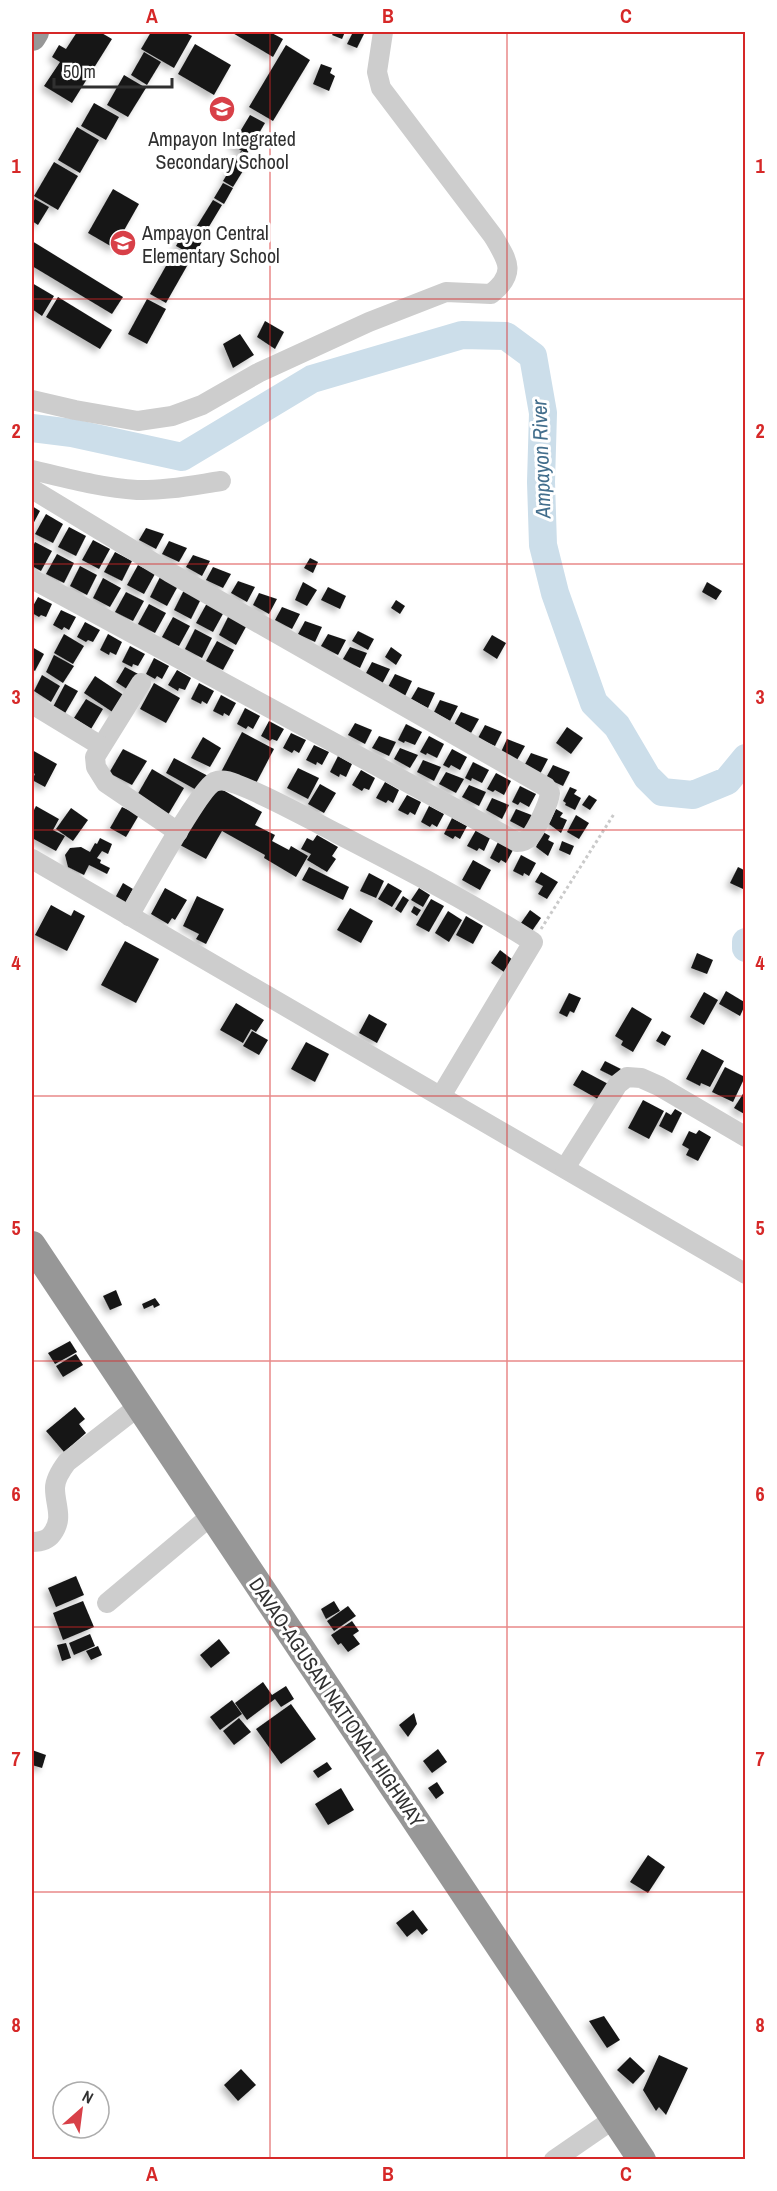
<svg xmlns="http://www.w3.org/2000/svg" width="777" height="2191" font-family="'Archivo Narrow',sans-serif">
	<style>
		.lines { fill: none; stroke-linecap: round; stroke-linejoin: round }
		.river { stroke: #ccdeea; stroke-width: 28 }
		.building { fill: #171717; filter: url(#shadow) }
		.path { stroke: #cacaca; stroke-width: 3; stroke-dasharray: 3 3; stroke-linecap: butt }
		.minor { stroke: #cdcdcd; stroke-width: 20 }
		.highway { stroke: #979797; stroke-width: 28 }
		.grid { fill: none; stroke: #d62828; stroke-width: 1.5; stroke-opacity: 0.55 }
		.labels { text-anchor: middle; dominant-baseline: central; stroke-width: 6; stroke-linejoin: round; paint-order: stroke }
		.poi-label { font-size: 20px; fill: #303030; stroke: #fff }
		.street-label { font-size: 20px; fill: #303030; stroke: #fff }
		.water-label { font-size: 21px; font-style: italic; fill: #436e8c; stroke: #fff }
		.neatline { fill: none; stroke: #d62828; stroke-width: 2 }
		.grid-label { font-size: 20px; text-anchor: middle; font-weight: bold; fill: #d62828 }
	</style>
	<defs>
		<filter id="shadow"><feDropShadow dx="-4" dy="4" stdDeviation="3" flood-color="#0004"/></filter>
	</defs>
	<rect width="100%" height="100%" fill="#fff"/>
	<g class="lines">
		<g class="river">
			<polyline points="32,428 72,433 182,457 312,379 462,335 506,336 533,356 543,413 541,482 543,545 555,593 594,703 617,726 647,777 662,792 693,795 727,781 746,758"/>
			<polyline points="746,942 746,948"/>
		</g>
	</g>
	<g class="building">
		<polygon points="77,32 100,32 112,39 72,103 44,86 60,62 52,57 59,45 66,49"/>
		<polygon points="151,32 184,32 192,36 174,68 141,49"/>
		<polygon points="231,32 270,32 283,39 273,57"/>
		<polygon points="334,32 345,32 342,39 332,35"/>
		<polygon points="353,32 364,34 357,48 347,44"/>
		<polygon points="195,44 231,65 214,95 178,74"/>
		<polygon points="286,45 310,60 273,121 249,107"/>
		<polygon points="144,52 161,62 147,85 131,75"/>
		<polygon points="321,64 332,68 330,73 335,76 329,91 313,84"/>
		<polygon points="124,75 146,88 128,117 107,105"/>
		<polygon points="94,103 119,117 106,140 81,126"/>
		<polygon points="250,115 265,123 247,154 232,145"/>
		<polygon points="77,127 99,140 80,173 58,160"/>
		<polygon points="241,151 251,158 233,187 223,181"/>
		<polygon points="54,162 78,176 58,210 34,196"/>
		<polygon points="223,183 233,188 224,204 214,198"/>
		<polygon points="113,189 139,204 114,248 88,233"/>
		<polygon points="35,199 49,207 38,225 32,221 32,204"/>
		<polygon points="213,200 222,205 204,235 195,229"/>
		<polygon points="185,230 203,240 194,256 176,246"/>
		<polygon points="32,241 123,297 112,314 32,266"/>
		<polygon points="175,250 191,259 166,303 150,294"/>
		<polygon points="32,283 54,296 42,316 32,309"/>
		<polygon points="58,297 112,330 100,349 46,317"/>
		<polygon points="147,299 166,309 147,344 128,334"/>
		<polygon points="265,321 284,332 275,349 257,337"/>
		<polygon points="240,334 254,355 233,368 223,344"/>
		<polygon points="32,506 40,511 32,526"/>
		<polygon points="46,514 63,524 53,543 35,534"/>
		<polygon points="69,527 86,536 76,556 58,547"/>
		<polygon points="146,528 164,534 156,549 139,540"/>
		<polygon points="93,540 110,549 99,569 82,560"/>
		<polygon points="169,541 187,548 179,562 162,554"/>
		<polygon points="35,542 52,551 41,571 32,566 32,548"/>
		<polygon points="115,552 132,561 122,581 104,572"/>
		<polygon points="57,554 74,563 64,583 46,574"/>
		<polygon points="193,555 210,561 202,576 186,567"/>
		<polygon points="310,558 318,562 313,573 304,568"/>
		<polygon points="138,565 155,574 144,594 127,585"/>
		<polygon points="80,566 97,575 87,595 70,586"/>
		<polygon points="213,567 231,574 223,588 206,580"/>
		<polygon points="160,577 178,586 167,606 150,597"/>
		<polygon points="103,578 121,588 110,607 93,598"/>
		<polygon points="238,581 255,587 247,602 231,593"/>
		<polygon points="303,582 317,590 307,606 295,600"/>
		<polygon points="707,582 722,591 716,600 702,592"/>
		<polygon points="328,587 346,596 340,609 321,600"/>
		<polygon points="184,590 201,599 191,619 174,610"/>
		<polygon points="126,592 144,601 133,621 115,612"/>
		<polygon points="259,593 277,599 269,614 253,605"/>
		<polygon points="38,597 52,604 46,617 41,615 39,617 32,613 32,608"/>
		<polygon points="396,600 405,606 400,614 391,608"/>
		<polygon points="207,603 224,612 213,632 196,623"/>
		<polygon points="149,604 166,613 155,633 138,624"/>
		<polygon points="282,607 300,614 292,629 275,620"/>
		<polygon points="61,610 76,617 69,630 64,627 62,630 53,625"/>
		<polygon points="229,615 247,625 236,645 219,635"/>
		<polygon points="173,617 190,626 179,646 162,637"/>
		<polygon points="305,621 322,627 315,642 298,634"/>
		<polygon points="85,622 100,630 93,642 88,640 86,642 77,637"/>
		<polygon points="195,629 212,638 202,658 185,649"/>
		<polygon points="358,631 374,639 368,650 352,641"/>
		<polygon points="64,634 84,646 73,664 54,653"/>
		<polygon points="108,634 122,642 116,655 110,652 109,655 100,650"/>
		<polygon points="328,634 346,640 338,655 321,646"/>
		<polygon points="492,635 506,643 497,659 483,650"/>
		<polygon points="217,641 234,650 223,670 206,661"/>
		<polygon points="130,646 145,654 138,666 133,664 132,667 122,662"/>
		<polygon points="32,647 44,654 35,671 32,669"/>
		<polygon points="350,647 367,653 360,668 343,659"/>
		<polygon points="391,647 402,655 396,665 385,657"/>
		<polygon points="54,655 74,666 63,683 46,672"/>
		<polygon points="154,658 169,666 162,679 157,676 155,679 146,674"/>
		<polygon points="372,662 390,669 382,684 365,675"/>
		<polygon points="125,667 142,676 133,693 116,682"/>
		<polygon points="177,670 191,678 185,690 179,688 178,691 168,685"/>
		<polygon points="395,674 412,681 405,696 388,687"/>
		<polygon points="42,675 60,686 51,702 34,691"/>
		<polygon points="95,676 131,700 120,717 84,693"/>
		<polygon points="154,683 180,698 166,723 140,709"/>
		<polygon points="199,683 214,691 207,704 202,701 201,704 191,699"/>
		<polygon points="65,684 78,691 64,715 53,707"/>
		<polygon points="418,687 435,693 428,708 411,699"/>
		<polygon points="221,695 236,703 229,716 224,713 223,716 213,711"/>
		<polygon points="86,699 103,709 91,729 74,718"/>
		<polygon points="440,700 458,706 450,721 434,712"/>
		<polygon points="245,708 260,716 253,729 248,726 246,729 237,724"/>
		<polygon points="461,712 479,719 471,733 454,725"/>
		<polygon points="269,721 284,729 277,741 272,739 270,741 261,736"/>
		<polygon points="355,723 372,730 365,744 348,735"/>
		<polygon points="406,724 422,732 415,745 405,741 404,743 398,740"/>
		<polygon points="485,725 502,732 495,746 478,738"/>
		<polygon points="567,727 583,738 571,754 556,743"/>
		<polygon points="242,732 274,749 252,791 220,774"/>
		<polygon points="291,733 306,740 299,753 294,750 292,753 283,748"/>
		<polygon points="379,736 396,742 389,756 372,748"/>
		<polygon points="429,736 444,744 437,758 427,753 426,755 420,752"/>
		<polygon points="203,737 221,748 210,767 191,758"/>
		<polygon points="507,739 525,746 517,760 501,752"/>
		<polygon points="314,745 329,752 322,765 317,762 316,765 306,760"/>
		<polygon points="400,748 418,755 410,768 394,759"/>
		<polygon points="123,749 147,761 132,785 109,773"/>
		<polygon points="452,749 467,757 460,770 451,765 449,768 443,765"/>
		<polygon points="32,750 57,764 45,787 32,780 35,774 32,772"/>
		<polygon points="531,753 548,759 540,774 524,766"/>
		<polygon points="338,756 352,764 346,777 340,774 339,777 330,772"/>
		<polygon points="174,758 210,777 200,792 166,773"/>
		<polygon points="423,760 441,767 434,781 417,772"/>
		<polygon points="473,762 489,770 482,783 472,778 471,781 465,778"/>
		<polygon points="553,765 570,772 563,786 546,778"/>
		<polygon points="298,768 319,778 308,799 287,788"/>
		<polygon points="152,769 184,788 168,815 136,797"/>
		<polygon points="361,770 375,778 369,790 364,788 362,791 352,785"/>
		<polygon points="446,772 464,779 456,793 439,784"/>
		<polygon points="496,773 511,781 504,795 495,790 493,792 487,789"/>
		<polygon points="385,782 399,790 393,803 388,800 386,803 376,798"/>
		<polygon points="320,784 336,793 324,813 308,804"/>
		<polygon points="214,785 262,812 255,825 275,835 272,841 289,850 291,846 308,856 296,877 264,858 265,855 222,831 206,859 180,845"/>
		<polygon points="469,785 486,792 479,806 462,797"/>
		<polygon points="520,786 536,794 529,807 520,802 518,805 512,802"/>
		<polygon points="570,787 577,790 574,794 581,798 575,810 565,805 566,803 563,801"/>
		<polygon points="407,795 421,802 415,815 410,812 408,815 398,810"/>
		<polygon points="589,795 597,800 590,810 582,805"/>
		<polygon points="492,798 509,805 502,819 486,810"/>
		<polygon points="36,806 59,819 53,830 65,836 56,851 32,838 32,814"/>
		<polygon points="429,806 444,814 437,827 432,824 430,827 421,822"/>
		<polygon points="122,807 139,815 126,837 110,828"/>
		<polygon points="71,808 88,820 73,841 56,829"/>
		<polygon points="516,809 534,816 527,830 510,821"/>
		<polygon points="556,809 563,813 560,817 567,820 561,833 549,824"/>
		<polygon points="576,815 589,823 579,839 567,832"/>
		<polygon points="452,818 467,826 460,839 455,836 453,839 444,834"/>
		<polygon points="476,830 490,838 484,851 479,848 477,851 467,846"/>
		<polygon points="543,832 550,836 548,840 554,843 548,856 536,847"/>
		<polygon points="317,835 338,847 332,856 336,859 327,872 307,860 311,854 301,849 307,838 313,841"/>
		<polygon points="100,838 112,844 108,854 102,851 97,858 101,860 100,863 110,868 107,874 89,865 84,875 68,867 65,855 70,848 81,847 90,852 95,843 97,844"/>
		<polygon points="562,841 574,846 570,855 559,850"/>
		<polygon points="498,842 513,850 506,863 501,860 499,863 490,858"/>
		<polygon points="521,855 536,863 529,876 524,873 523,876 513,871"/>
		<polygon points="473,860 491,870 480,890 462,880"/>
		<polygon points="309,867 349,887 343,900 302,880"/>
		<polygon points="738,867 746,871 746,885 743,889 730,883"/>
		<polygon points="541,872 558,882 547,899 538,894 543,886 535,882"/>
		<polygon points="369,873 384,881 376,898 360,891"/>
		<polygon points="123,883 133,889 125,904 115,898"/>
		<polygon points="388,883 402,891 392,907 378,899"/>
		<polygon points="165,888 187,900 175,920 172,918 168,924 151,914"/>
		<polygon points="419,888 430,895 423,907 411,900"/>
		<polygon points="197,896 224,909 206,944 196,939 199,934 183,926"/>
		<polygon points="403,896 409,900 401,913 395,909"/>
		<polygon points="431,899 444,906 429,932 416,925"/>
		<polygon points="51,905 71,916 74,910 85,916 67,951 35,935"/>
		<polygon points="414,906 421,910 417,916 411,912"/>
		<polygon points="350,908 373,921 361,943 337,930"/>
		<polygon points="530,910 541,918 532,931 521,923"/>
		<polygon points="448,911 462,920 449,942 435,933"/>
		<polygon points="466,916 483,926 473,944 456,935"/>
		<polygon points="125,941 159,959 136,1003 101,985"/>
		<polygon points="500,950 513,960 504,972 491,963"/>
		<polygon points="697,953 713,960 707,974 691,968"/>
		<polygon points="726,991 746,1003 740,1016 719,1004"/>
		<polygon points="704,992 718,1000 704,1025 690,1017"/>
		<polygon points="569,993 581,998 574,1013 570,1011 567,1017 559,1013"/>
		<polygon points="236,1003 264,1020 256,1032 251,1029 243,1043 220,1030"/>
		<polygon points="632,1007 652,1019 633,1052 621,1045 623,1041 615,1036"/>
		<polygon points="369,1014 387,1024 377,1043 359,1033"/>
		<polygon points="252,1031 268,1040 259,1055 243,1046"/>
		<polygon points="662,1031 671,1036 665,1046 656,1041"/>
		<polygon points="306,1042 329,1054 315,1082 291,1069"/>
		<polygon points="702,1049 724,1061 710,1087 701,1083 700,1086 686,1079"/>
		<polygon points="605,1061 621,1069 616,1078 600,1070"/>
		<polygon points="725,1067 745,1077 733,1102 712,1092"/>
		<polygon points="582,1070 614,1087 605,1103 573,1085"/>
		<polygon points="746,1089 746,1115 734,1108"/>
		<polygon points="643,1100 664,1111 649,1139 628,1128"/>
		<polygon points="675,1109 682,1113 672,1133 659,1126 666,1112 671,1115"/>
		<polygon points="699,1130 711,1137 698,1161 686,1155 689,1149 682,1145 689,1131 696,1134"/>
		<polygon points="116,1290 122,1305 110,1310 103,1296"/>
		<polygon points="155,1298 160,1305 154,1308 153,1305 144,1309 142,1304"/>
		<polygon points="70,1341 77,1352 55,1364 48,1353"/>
		<polygon points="76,1354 83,1365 63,1377 56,1366"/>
		<polygon points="75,1407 85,1419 79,1424 86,1433 64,1452 46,1431"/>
		<polygon points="76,1576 84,1595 56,1607 48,1588"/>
		<polygon points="83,1601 94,1627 63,1640 53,1613"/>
		<polygon points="334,1601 340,1611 326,1619 321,1609"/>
		<polygon points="348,1606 356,1616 334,1631 327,1621"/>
		<polygon points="352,1621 359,1631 353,1635 360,1644 348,1652 341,1643 338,1645 331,1635"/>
		<polygon points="90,1634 95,1646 74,1655 69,1643"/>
		<polygon points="219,1639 230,1653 211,1668 200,1655"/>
		<polygon points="66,1643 71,1658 62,1661 57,1645"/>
		<polygon points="98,1646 102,1655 91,1660 86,1651"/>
		<polygon points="263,1682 272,1695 286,1686 294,1699 281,1707 275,1699 247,1720 235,1703"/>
		<polygon points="232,1700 242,1714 220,1730 210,1717"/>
		<polygon points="291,1704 316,1739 281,1764 256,1729"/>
		<polygon points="414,1713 417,1724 408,1737 399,1725"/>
		<polygon points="239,1718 251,1732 234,1745 223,1731"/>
		<polygon points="438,1749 447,1762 432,1773 423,1761"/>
		<polygon points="32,1750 46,1755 42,1768 32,1765"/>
		<polygon points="327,1762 332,1769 318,1778 313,1771"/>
		<polygon points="437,1782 444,1793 436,1799 428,1788"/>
		<polygon points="341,1788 354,1810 328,1825 315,1804"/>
		<polygon points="648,1855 665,1867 648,1893 630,1882"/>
		<polygon points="413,1910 428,1930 422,1935 417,1929 407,1937 396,1923"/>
		<polygon points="604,2016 620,2040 607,2048 589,2021"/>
		<polygon points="659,2055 688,2068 666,2115 659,2107 656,2111 643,2090"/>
		<polygon points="630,2057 645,2071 633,2084 617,2070"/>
		<polygon points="241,2069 256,2085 238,2101 224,2085"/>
	</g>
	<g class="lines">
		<polyline class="path" points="541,929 614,814"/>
		<g class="minor">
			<path d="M 32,400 L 75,410 L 138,421 L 172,416 L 202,405 L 258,373 L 369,322 L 446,292 L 491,294 C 517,273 508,261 493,236 L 381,88 L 377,72 L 383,32"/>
			<path d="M 32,470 C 66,478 102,488 137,490 C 165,491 194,485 221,481"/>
			<path d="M 32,489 L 169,572 L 546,787 L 550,793 C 549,803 537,828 530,837 C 526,841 522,842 517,842 L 32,579"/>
			<polyline points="141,683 95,757 96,767 106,783 178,832"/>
			<polyline points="32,704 101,746"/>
			<polyline points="32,859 746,1274"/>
			<path d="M 129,916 C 141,895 199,790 214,782 C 221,779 229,781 236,784 C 271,797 305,817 338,834 C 404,868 470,902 533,942 L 441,1096"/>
			<polyline points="565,1168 618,1084 627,1077 641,1078 659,1086 746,1137"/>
			<path d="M 32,1542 C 40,1542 47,1541 52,1534 C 64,1518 55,1506 55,1488 C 55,1479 61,1470 67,1462 L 139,1406"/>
			<polyline points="107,1603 212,1515"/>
			<polyline points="554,2160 615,2118"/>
		</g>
		<g class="highway">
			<polyline points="32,37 35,32"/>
			<polyline points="32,1245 642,2160"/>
		</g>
	</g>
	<path class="grid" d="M 270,32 L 270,2160M 507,32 L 507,2160M 32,299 L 746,299M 32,564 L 746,564M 32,830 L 746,830M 32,1096 L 746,1096M 32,1361 L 746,1361M 32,1627 L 746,1627M 32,1892 L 746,1892"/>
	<defs>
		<symbol id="school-disc" viewBox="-11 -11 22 22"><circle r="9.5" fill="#d84048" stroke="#fff"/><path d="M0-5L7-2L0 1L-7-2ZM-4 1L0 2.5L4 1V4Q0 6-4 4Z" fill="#fff"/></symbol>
	</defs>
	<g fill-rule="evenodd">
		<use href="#school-disc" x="207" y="94" width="30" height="30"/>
		<use href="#school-disc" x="108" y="228" width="30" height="30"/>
	</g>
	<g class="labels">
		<g class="poi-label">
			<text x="222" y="138">Ampayon Integrated<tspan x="222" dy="23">Secondary School</tspan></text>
			<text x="142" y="232" text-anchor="start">Ampayon Central<tspan x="142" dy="23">Elementary School</tspan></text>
		</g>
		<g class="street-label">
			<text transform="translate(337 1702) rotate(56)">DAVAO-AGUSAN NATIONAL HIGHWAY</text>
		</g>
		<g class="water-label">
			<text transform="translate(541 459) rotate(-92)">Ampayon River</text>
		</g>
	</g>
	<rect width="777" height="2191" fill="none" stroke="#ffffff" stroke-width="66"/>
	<g transform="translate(81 2110) rotate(28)"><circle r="28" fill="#ffffff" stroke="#acacac" stroke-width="1.5"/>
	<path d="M0-4.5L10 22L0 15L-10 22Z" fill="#d84048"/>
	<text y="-9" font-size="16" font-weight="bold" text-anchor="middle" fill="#303030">N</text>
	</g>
	<path d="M54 78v9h118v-9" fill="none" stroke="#303030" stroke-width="3"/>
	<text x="63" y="78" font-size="18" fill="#303030" stroke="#ffffff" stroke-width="4.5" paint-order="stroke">50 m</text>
	<rect x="33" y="33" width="711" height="2125" class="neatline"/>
	<g class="grid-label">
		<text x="152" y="23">A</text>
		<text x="388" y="23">B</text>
		<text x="626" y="23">C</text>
		<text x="16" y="173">1</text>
		<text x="760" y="173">1</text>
		<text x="16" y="438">2</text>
		<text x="760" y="438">2</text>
		<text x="16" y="704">3</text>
		<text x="760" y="704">3</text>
		<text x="16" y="970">4</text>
		<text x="760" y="970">4</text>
		<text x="16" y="1235">5</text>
		<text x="760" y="1235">5</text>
		<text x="16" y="1501">6</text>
		<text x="760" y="1501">6</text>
		<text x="16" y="1766">7</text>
		<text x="760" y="1766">7</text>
		<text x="16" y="2032">8</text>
		<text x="760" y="2032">8</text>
		<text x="152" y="2181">A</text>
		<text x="388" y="2181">B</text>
		<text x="626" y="2181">C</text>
	</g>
</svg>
